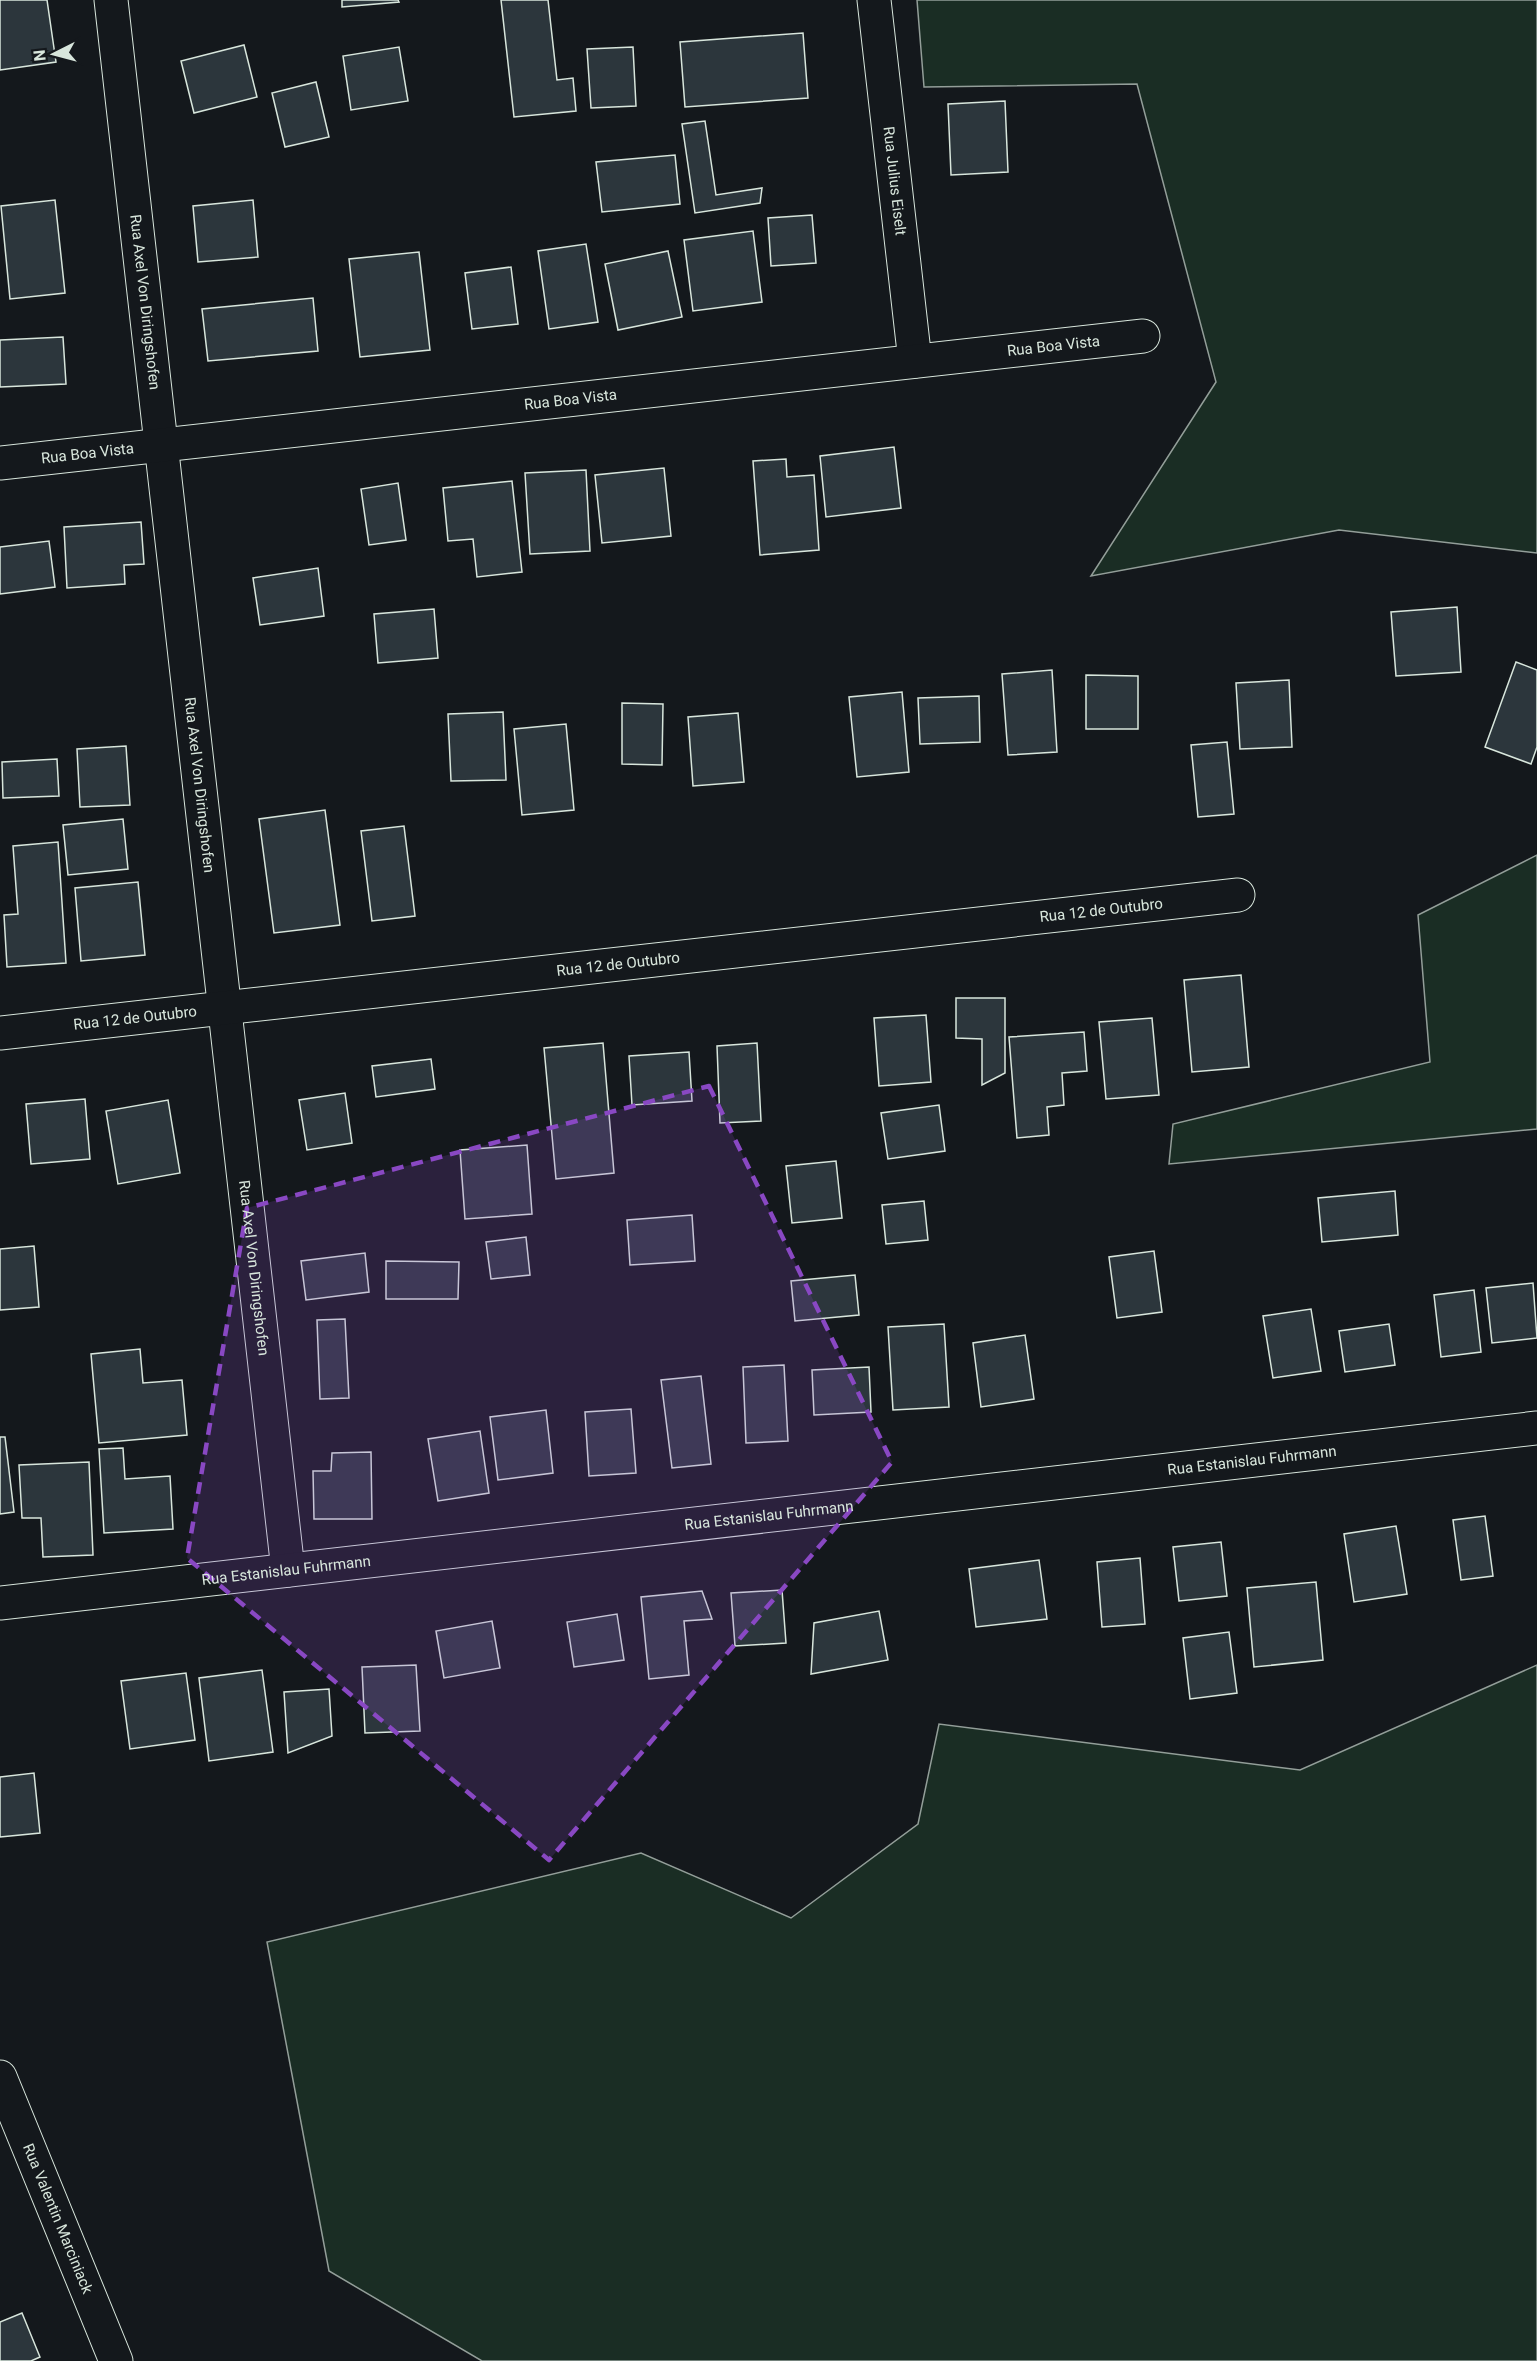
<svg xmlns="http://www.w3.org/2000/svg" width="1537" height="2361" font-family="Roboto,sans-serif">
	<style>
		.green { fill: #1a2d24; stroke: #939e99; stroke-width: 1.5 }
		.building { fill: #2c363c; stroke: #d8e6dc; stroke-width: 1.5 }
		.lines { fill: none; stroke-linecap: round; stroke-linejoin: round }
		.minor-casing { stroke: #d8e6dc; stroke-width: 35 }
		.minor { stroke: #14181c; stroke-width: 33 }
		.marked { fill: #8948c3; fill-opacity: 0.2; stroke: #8948c3; stroke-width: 4.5; stroke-dasharray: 12 8; stroke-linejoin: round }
		.labels { text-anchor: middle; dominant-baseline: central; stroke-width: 4.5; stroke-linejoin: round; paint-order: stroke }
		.street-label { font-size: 15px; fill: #d8e6dc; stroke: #14181c }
	</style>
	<rect width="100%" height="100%" fill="#14181c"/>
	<g class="green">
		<polygon points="917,0 1537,0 1537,553 1339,530 1091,576 1216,382 1137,84 924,87"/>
		<polygon points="1537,855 1537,1129 1169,1164 1173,1124 1430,1062 1418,915"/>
		<polygon points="1537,1665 1537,2361 482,2361 329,2271 267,1942 641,1853 791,1918 918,1824 939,1724 1300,1770"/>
	</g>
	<g class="building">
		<polygon points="0,0 47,0 56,62 0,70"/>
		<polygon points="342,0 398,0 399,2 342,7"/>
		<polygon points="501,0 548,0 557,80 573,78 576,111 514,117"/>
		<polygon points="803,33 808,98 685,107 680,42"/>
		<polygon points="244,45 257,97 194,113 181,61"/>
		<polygon points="399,47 408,101 351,110 343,56"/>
		<polygon points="633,47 636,106 591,108 587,49"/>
		<polygon points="316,82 329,137 285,147 272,93"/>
		<polygon points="1005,101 1008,172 951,175 948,104"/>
		<polygon points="705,121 716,195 762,188 760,203 695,213 682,124"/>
		<polygon points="675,155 680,204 602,212 596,162"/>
		<polygon points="55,200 65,293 10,299 1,206"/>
		<polygon points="253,200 258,257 198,262 193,206"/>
		<polygon points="812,215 816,263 771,266 768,218"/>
		<polygon points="753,231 762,302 693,311 684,240"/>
		<polygon points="586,244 598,322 549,329 538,251"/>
		<polygon points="668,251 682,317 618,330 605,264"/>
		<polygon points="419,252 430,350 360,357 349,259"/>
		<polygon points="511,267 518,324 472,329 465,273"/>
		<polygon points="313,298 318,351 208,361 202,309"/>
		<polygon points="63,337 66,384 0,387 0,340"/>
		<polygon points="894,447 901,508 826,517 820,456"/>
		<polygon points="786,459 787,477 814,475 819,550 760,555 753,461"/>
		<polygon points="664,468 671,536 602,543 595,475"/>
		<polygon points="586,470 590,551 530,554 525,473"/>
		<polygon points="512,481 522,572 477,577 473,539 448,541 443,488"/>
		<polygon points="398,483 406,540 369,545 361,489"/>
		<polygon points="141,522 144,564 124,565 125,584 67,588 64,527"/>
		<polygon points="49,541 55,587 0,594 0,547"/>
		<polygon points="318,568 324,616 260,625 253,578"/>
		<polygon points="1457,607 1461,672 1396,676 1391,612"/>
		<polygon points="434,609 438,658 378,663 374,614"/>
		<polygon points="1516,662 1537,670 1537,747 1531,764 1485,747"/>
		<polygon points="1052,670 1057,752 1008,755 1002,674"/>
		<polygon points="1086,675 1138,676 1138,729 1086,729"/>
		<polygon points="1289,680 1292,747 1240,749 1236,683"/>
		<polygon points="902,692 909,772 857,777 849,697"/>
		<polygon points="979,696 980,742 920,744 918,698"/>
		<polygon points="622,703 663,704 662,765 622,764"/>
		<polygon points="503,712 506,780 451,781 448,714"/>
		<polygon points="738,713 744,782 693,786 688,717"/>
		<polygon points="566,724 574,810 522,815 514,729"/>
		<polygon points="1227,742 1234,814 1198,817 1191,745"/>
		<polygon points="126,746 130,805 80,807 77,749"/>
		<polygon points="57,759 59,796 3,798 2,762"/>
		<polygon points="325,810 340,925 274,933 259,819"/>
		<polygon points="123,819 128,869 68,875 63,825"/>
		<polygon points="404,826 415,916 372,921 361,831"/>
		<polygon points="58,842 66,963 7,967 4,915 18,914 13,846"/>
		<polygon points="138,882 145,955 81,961 75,888"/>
		<polygon points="1241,975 1249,1067 1192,1072 1184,980"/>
		<polygon points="956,998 1005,998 1005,1073 982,1085 982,1039 956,1038"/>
		<polygon points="926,1015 931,1082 879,1086 874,1018"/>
		<polygon points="1152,1018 1159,1095 1106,1099 1099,1022"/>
		<polygon points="1084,1032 1087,1071 1062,1073 1064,1105 1047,1107 1049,1135 1017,1138 1009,1037"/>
		<polygon points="603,1043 614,1173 556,1179 544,1048"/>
		<polygon points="757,1043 761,1121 720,1123 717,1046"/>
		<polygon points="689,1052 692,1101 632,1105 629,1056"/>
		<polygon points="431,1059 435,1089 376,1097 372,1066"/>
		<polygon points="345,1093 352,1143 307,1150 299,1100"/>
		<polygon points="85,1099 90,1159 31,1164 26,1104"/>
		<polygon points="168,1100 180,1173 118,1184 106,1111"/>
		<polygon points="939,1105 945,1151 888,1159 881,1113"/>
		<polygon points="527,1145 532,1214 465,1219 460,1150"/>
		<polygon points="836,1161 842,1218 792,1223 786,1166"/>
		<polygon points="1395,1191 1398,1235 1322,1242 1318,1198"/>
		<polygon points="924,1201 928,1240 886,1244 882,1205"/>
		<polygon points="692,1215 695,1261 630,1265 627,1220"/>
		<polygon points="526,1237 530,1275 491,1279 486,1242"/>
		<polygon points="34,1246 39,1307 0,1310 0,1249"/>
		<polygon points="1154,1251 1162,1312 1117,1318 1109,1257"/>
		<polygon points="365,1253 369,1292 306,1300 301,1261"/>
		<polygon points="386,1261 459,1262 458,1299 386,1299"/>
		<polygon points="855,1275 859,1315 795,1321 791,1281"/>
		<polygon points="1533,1283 1537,1338 1492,1343 1486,1288"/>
		<polygon points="1474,1290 1481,1352 1441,1357 1434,1295"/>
		<polygon points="1311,1309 1321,1371 1273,1378 1263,1316"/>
		<polygon points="345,1319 349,1398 320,1399 317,1320"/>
		<polygon points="944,1324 949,1407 893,1410 888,1327"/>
		<polygon points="1389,1324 1395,1365 1345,1372 1339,1331"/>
		<polygon points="1025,1335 1034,1399 981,1407 973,1343"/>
		<polygon points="140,1349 143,1383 182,1380 187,1435 99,1443 91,1354"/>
		<polygon points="784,1365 788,1441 746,1443 743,1367"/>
		<polygon points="869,1367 871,1412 814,1415 812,1370"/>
		<polygon points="701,1376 711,1464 672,1468 661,1380"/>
		<polygon points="631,1409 636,1473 589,1476 585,1412"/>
		<polygon points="546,1410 553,1473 498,1480 490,1417"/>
		<polygon points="480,1431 489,1493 438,1501 428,1439"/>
		<polygon points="0,1437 5,1437 14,1512 0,1514"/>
		<polygon points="123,1448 125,1479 170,1476 173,1529 104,1533 99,1449"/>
		<polygon points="371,1452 372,1519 314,1519 313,1471 331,1471 332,1453"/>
		<polygon points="89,1462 93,1555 43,1557 41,1518 22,1518 19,1465"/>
		<polygon points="1485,1516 1493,1576 1461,1580 1453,1520"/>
		<polygon points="1396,1526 1407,1594 1354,1602 1344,1534"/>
		<polygon points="1221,1542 1227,1596 1179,1601 1173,1547"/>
		<polygon points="1140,1558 1145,1624 1102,1627 1097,1562"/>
		<polygon points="1039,1560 1047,1619 976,1627 969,1569"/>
		<polygon points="1316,1582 1323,1660 1254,1667 1247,1588"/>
		<polygon points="782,1590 786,1643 735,1646 731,1593"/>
		<polygon points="702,1591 712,1619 684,1621 689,1675 649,1679 641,1597"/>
		<polygon points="879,1611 888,1660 811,1674 814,1623"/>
		<polygon points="617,1614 624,1660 574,1667 567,1622"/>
		<polygon points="492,1621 500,1668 444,1678 436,1631"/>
		<polygon points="1229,1632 1237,1693 1190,1699 1183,1638"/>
		<polygon points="416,1665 420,1731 365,1733 362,1667"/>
		<polygon points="262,1670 273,1752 209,1761 199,1678"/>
		<polygon points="186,1673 195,1740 130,1749 121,1681"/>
		<polygon points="329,1689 332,1736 288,1753 284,1692"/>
		<polygon points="34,1773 40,1833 0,1837 0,1777"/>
		<polygon points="22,2313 40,2357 31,2361 0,2361 0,2322"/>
	</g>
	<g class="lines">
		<defs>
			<g id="minor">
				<path id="s1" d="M 111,0 L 288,1570"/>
				<path id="s2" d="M 874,0 L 915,361"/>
				<path id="s3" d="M 0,463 L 1143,336"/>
				<path id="s4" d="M 0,1033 L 1238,895"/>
				<path id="s5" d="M 0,1603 L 1537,1428"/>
				<path id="s6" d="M 0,2077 L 116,2361"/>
			</g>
		</defs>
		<use href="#minor" class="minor-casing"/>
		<use href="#minor" class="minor"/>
	</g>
	<path class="marked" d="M 709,1086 L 892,1462 L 549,1860 L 187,1558 L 247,1208 Z"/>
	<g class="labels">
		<g class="street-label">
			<text stroke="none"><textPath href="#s2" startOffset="182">Rua Julius Eiselt</textPath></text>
			<text stroke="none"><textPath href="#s1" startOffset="304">Rua Axel Von Diringshofen</textPath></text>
			<text stroke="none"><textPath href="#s3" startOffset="1060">Rua Boa Vista</textPath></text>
			<text stroke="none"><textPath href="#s3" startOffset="574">Rua Boa Vista</textPath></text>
			<text stroke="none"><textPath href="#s3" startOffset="88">Rua Boa Vista</textPath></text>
			<text stroke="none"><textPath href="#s1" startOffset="790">Rua Axel Von Diringshofen</textPath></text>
			<text stroke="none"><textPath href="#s4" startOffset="1108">Rua 12 de Outubro</textPath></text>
			<text stroke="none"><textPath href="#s4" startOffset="622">Rua 12 de Outubro</textPath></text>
			<text stroke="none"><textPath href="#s4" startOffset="136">Rua 12 de Outubro</textPath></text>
			<text stroke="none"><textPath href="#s1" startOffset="1276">Rua Axel Von Diringshofen</textPath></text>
			<text stroke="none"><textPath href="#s5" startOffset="1260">Rua Estanislau Fuhrmann</textPath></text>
			<text stroke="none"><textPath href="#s5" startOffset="774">Rua Estanislau Fuhrmann</textPath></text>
			<text stroke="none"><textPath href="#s5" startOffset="288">Rua Estanislau Fuhrmann</textPath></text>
			<text stroke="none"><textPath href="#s6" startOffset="153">Rua Valentin Marciniack</textPath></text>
		</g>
	</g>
	<g transform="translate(54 54) rotate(264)" stroke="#14181c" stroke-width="4.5" paint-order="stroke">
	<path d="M0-4.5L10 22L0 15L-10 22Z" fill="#d8e6dc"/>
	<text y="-9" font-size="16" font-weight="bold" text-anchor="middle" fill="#d8e6dc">N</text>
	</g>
</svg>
